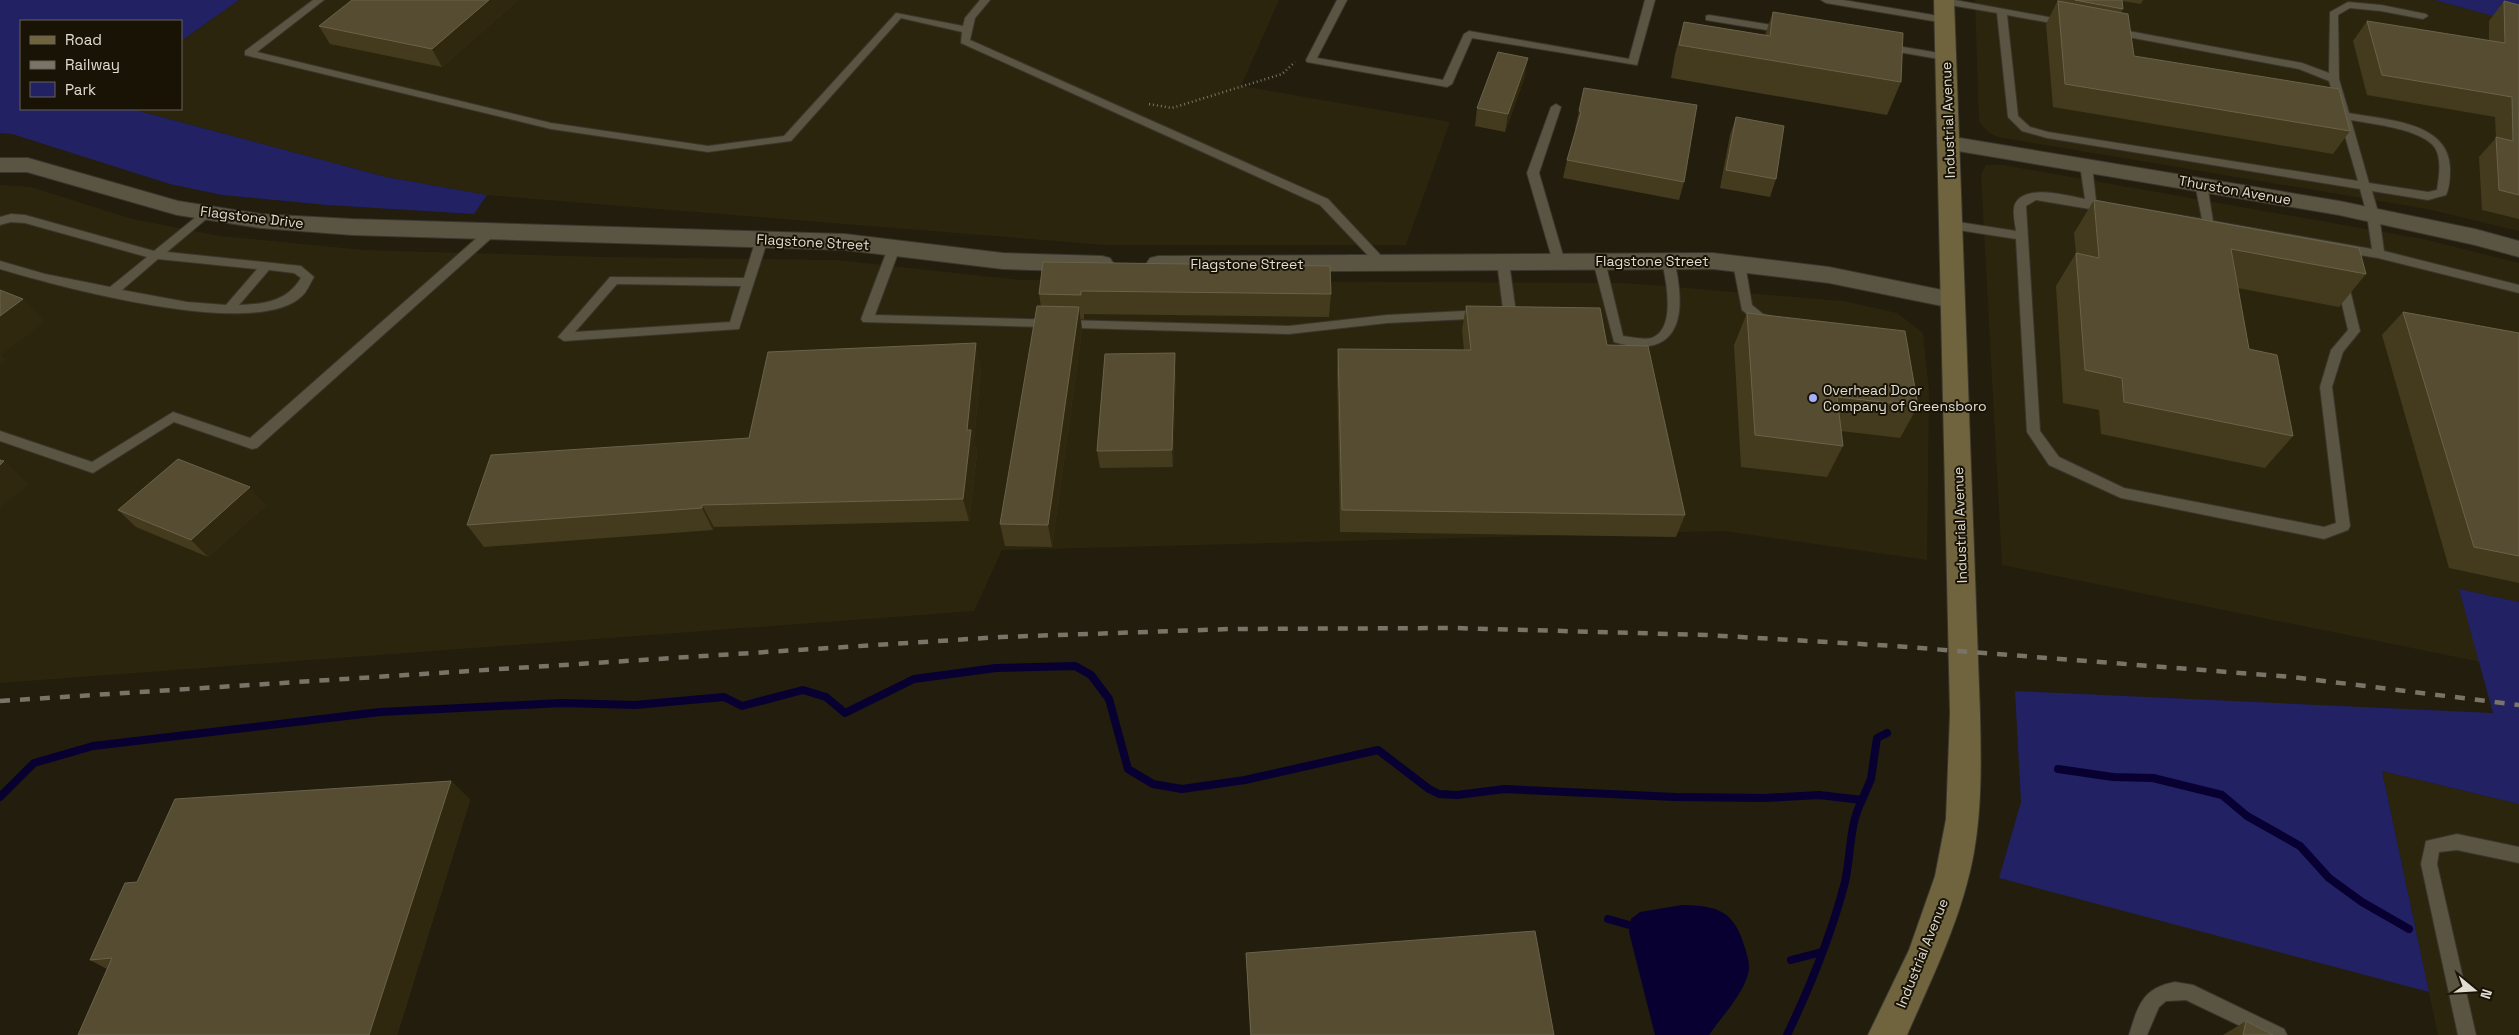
<svg xmlns="http://www.w3.org/2000/svg" width="2519" height="1035" font-family="'Space Grotesk',sans-serif">
	<style>
		.built { fill: #2c250e }
		.green { fill: #212164 }
		.water { fill: #070031 }
		.lines { fill: none; stroke-linecap: round; stroke-linejoin: round }
		.stream { stroke: #070031; stroke-width: 8 }
		.lane-casing { stroke: #3a362e; stroke-width: 2 }
		.street-casing { stroke: #3a362e; stroke-width: 2 }
		.secondary-casing { stroke: #3a362e; stroke-width: 2 }
		.path { stroke: #7c776a; stroke-width: 2.5; stroke-dasharray: 1 3; stroke-linecap: butt }
		.lane { fill: #5a5442; fill-rule: evenodd }
		.street { fill: #5a5442; fill-rule: evenodd }
		.secondary { fill: #70643e; fill-rule: evenodd }
		.rail { stroke: #797467; stroke-width: 4.5; stroke-dasharray: 10 10; stroke-linecap: butt }
		.wall { fill: #443b1e }
		.shaded-wall { fill: #2f280f }
		.building { fill: #554c31; stroke: #6a634a }
		.poi-dot { fill: #a5b1fc; stroke: #191305; stroke-width: 2 }
		.labels { text-anchor: middle; dominant-baseline: central; stroke-width: 4; stroke-linejoin: round; paint-order: stroke }
		.street-label { font-size: 14px; fill: #e0dcd2; stroke: #191305 }
		.poi-label { font-size: 14px; fill: #e0dcd2; stroke: #191305; text-anchor: start }
	</style>
	<rect width="100%" height="100%" fill="#221d0d"/>
	<g class="built">
		<polygon points="239,0 1279,0 1241,86 1450,122 1406,245 1104,245 487,195 386,177 131,109 181,109 181,41"/>
		<polygon points="1975,0 2434,0 2519,23 2519,231 2427,209 1998,137 1988,132 1979,122"/>
		<polygon points="1986,165 2003,165 2423,239 2519,263 2519,602 2459,589 2481,662 2002,565 1981,174"/>
		<polygon points="2,185 31,187 132,219 220,236 364,250 602,257 836,260 1020,280 1626,283 1844,301 1897,313 1923,333 1929,391 1927,560 1723,531 1002,550 974,611 0,683 0,186"/>
		<polygon points="2382,771 2519,804 2519,1035 2438,1035"/>
	</g>
	<g class="green">
		<polygon points="0,0 239,0 181,41 181,21 21,21 21,109 131,109 386,177 487,195 474,214 327,205 222,195 170,184 12,134 0,133"/>
		<polygon points="2434,0 2519,0 2519,23"/>
		<polygon points="2459,589 2519,602 2519,804 2382,771 2429,992 1999,878 2021,802 2015,691 2493,713"/>
	</g>
	<path class="water" d="M 1682,905 C 1718,906 1734,910 1745,948 C 1747,956 1751,965 1748,974 C 1742,996 1722,1016 1709,1035 L 1655,1035 L 1629,932 L 1631,919 L 1640,912 Z"/>
	<g class="lines">
		<g class="stream">
			<polyline points="2058,769 2113,777 2153,778 2222,795 2247,816 2300,846 2329,878 2362,902 2409,929"/>
			<polyline points="0,797 34,763 93,746 380,712 562,703 635,705 724,697 742,706 803,690 826,697 845,713 914,679 996,668 1075,666 1091,675 1109,699 1128,769 1153,784 1182,789 1245,780 1378,750 1429,789 1439,794 1457,795 1505,789 1675,797 1764,798 1819,795 1862,800 1871,779 1877,738 1887,733"/>
			<polyline points="1608,919 1640,928"/>
			<polyline points="1791,960 1822,952"/>
			<path d="M 1787,1035 C 1811,985 1831,936 1845,882 C 1851,855 1849,825 1862,800"/>
		</g>
		<defs>
			<g id="lane">
				<polygon points="313,0 324,0 257,52 551,123 708,146 784,136 896,13 963,26 965,18 980,0 990,0 975,18 970,40 1328,199 1388,263 1386,266 1378,266 1320,205 961,43 962,32 901,18 791,141 708,152 551,129 245,55 245,51"/>
				<polygon points="1337,0 1347,0 1317,58 1443,80 1464,34 1469,31 1629,59 1645,0 1655,0 1637,65 1472,38 1452,84 1447,87 1307,62 1306,60"/>
				<polygon points="1821,0 1843,0 1945,17 1950,20 1945,23 1826,3"/>
				<path d="M 1940,0 L 1955,0 L 2070,21 L 2070,25 L 2067,26 L 2007,15 L 2018,116 L 2030,127 L 2048,132 L 2358,181 L 2329,81 L 2299,69 L 2112,34 L 2107,31 L 2112,28 L 2302,63 L 2329,73 L 2330,12 L 2348,2 L 2381,5 L 2426,14 L 2428,16 L 2423,19 L 2381,11 L 2350,8 L 2338,15 L 2339,79 L 2349,113 C 2384,120 2449,121 2450,168 C 2450,176 2450,187 2446,195 L 2428,200 L 2372,191 L 2379,215 L 2384,251 L 2519,285 L 2519,293 L 2378,258 L 2341,252 L 2360,331 L 2343,352 L 2332,387 L 2350,526 L 2348,530 L 2324,539 L 2121,498 L 2049,465 L 2027,432 L 2016,239 L 1952,229 L 1946,225 L 1952,221 L 2016,231 C 2015,223 2012,211 2015,204 C 2025,183 2068,196 2085,199 L 2080,165 L 2086,162 L 2092,165 L 2096,201 L 2202,219 L 2195,184 L 2201,180 L 2207,184 L 2213,221 L 2372,249 L 2367,215 L 2360,189 L 2047,138 L 2022,131 L 2008,117 L 1997,13 L 1944,4 L 1941,3 ZM 2351,120 C 2372,124 2423,129 2435,148 C 2442,159 2439,177 2437,190 L 2428,192 L 2369,183 ZM 2036,200 L 2329,249 L 2348,330 L 2331,350 L 2320,387 L 2336,523 L 2324,527 L 2124,488 L 2059,457 L 2040,431 L 2026,206 Z"/>
				<polygon points="1709,15 1784,27 1789,30 1784,33 1706,20 1706,16"/>
				<polygon points="1885,44 1945,54 1950,57 1945,60 1881,49 1881,45"/>
				<polygon points="1556,104 1561,107 1539,173 1565,262 1559,266 1553,262 1527,173 1551,107"/>
				<path d="M 207,208 L 213,212 L 211,215 L 167,252 L 301,266 L 314,277 C 310,283 307,292 302,296 C 256,341 57,286 0,269 L 0,261 L 45,274 L 110,287 L 147,257 L 25,223 L 11,222 L 0,225 L 0,217 L 11,214 L 25,215 L 154,251 ZM 158,259 L 257,269 L 226,305 L 187,302 L 122,290 ZM 269,270 L 294,273 L 301,278 C 287,301 266,304 239,305 Z"/>
				<polygon points="492,227 496,228 496,234 257,448 252,449 174,422 93,473 0,441 0,431 92,462 173,412 250,438 488,228"/>
				<path d="M 762,235 L 768,239 L 739,329 L 564,341 L 558,337 L 610,277 L 744,278 L 756,239 ZM 617,284 L 741,286 L 730,322 L 575,332 Z"/>
				<polygon points="894,244 900,248 875,315 1289,326 1387,315 1503,309 1497,262 1503,258 1509,262 1516,313 1510,317 1387,323 1289,334 863,322 861,319 888,248"/>
				<path d="M 1599,257 L 1605,261 L 1623,336 C 1632,337 1643,340 1651,338 C 1677,330 1666,280 1662,261 L 1664,258 L 1672,258 C 1677,267 1678,279 1679,289 C 1684,338 1660,356 1614,342 L 1593,261 Z"/>
				<polygon points="1739,260 1745,264 1752,305 1763,314 1774,317 1776,320 1774,323 1755,321 1742,310 1733,264"/>
				<polygon points="2457,834 2519,847 2519,863 2457,850 2439,852 2437,864 2476,1035 2458,1035 2421,864 2426,841"/>
				<path d="M 2175,982 L 2193,985 L 2284,1029 L 2287,1035 L 2259,1035 L 2186,1000 L 2166,1001 L 2159,1007 L 2147,1035 L 2129,1035 C 2138,1006 2142,988 2175,982 Z"/>
			</g>
			<g id="street">
				<polygon points="1948,136 2339,201 2475,229 2519,241 2519,257 2475,245 2339,215 1940,148 1937,143 1940,138"/>
				<polygon points="0,158 28,158 178,201 260,214 352,219 845,234 1003,253 1102,256 1110,258 1114,264 1110,270 1102,272 1003,269 845,250 352,235 260,228 177,215 27,172 0,172"/>
				<polygon points="1713,253 1829,267 1952,292 1961,294 1964,300 1961,306 1952,308 1829,283 1713,269 1158,272 1150,270 1146,264 1150,258 1158,256"/>
			</g>
			<path id="secondary" d="M 1934,0 L 1954,0 L 1980,714 C 1981,760 1982,806 1974,852 C 1963,915 1933,976 1907,1035 L 1868,1035 L 1909,950 L 1935,876 L 1946,819 L 1950,714 Z"/>
		</defs>
		<use href="#lane" class="lane-casing"/>
		<use href="#street" class="street-casing"/>
		<use href="#secondary" class="secondary-casing"/>
		<polyline class="path" points="1149,104 1172,108 1282,74 1295,62"/>
		<use href="#lane" class="lane"/>
		<use href="#street" class="street"/>
		<use href="#secondary" class="secondary"/>
		<polyline class="rail" points="0,701 1001,637 1231,629 1454,628 1707,635 1894,646 2292,677 2519,705"/>
	</g>
	<g class="wall">
		<polygon points="518,0 442,67 330,44 319,26"/>
		<polygon points="2057,0 2143,0 2141,4 2122,1 2123,9 2121,12 2134,56 2350,131 2333,154 2053,107 2046,24 2057,2"/>
		<polygon points="2504,1 2519,5 2519,219 2482,210 2479,157 2496,138 2495,117 2367,95 2353,41 2367,21 2489,41 2489,21"/>
		<polygon points="1773,12 1901,82 1887,115 1671,78 1675,54 1684,22 1765,35"/>
		<polygon points="1525,76 1505,132 1475,126 1477,108"/>
		<polygon points="1584,88 1684,182 1679,200 1563,178 1567,160 1576,129 1575,129"/>
		<polygon points="1736,117 1776,179 1770,197 1720,188 1730,135"/>
		<polygon points="2094,200 2366,274 2339,307 2238,288 2249,349 2293,436 2265,468 2101,434 2099,410 2063,403 2056,286 2076,253 2074,233"/>
		<polygon points="1043,262 1331,294 1329,317 1084,314 1084,319 1081,319 1082,330 1052,547 1005,546 1000,524 1041,306 1039,294"/>
		<polygon points="1466,306 1607,345 1685,515 1676,537 1340,532 1337,372 1338,349 1464,350 1462,330"/>
		<polygon points="2403,312 2519,333 2519,583 2449,568 2382,335"/>
		<polygon points="1747,313 1918,406 1900,438 1841,431 1843,446 1827,477 1741,467 1734,345"/>
		<polygon points="981,366 974,441 977,453 969,521 714,527 713,530 484,547 467,525"/>
		<polygon points="1176,370 1173,467 1100,468 1097,451"/>
		<polygon points="266,505 208,557 136,527 118,510"/>
		<polygon points="451,781 470,800 397,1035 78,1035 107,969 90,960"/>
		<polygon points="1246,953 1554,1035 1250,1035"/>
		<polygon points="2246,1021 2273,1035 2223,1035"/>
	</g>
	<g class="shaded-wall">
		<polygon points="489,0 518,0 442,67 432,49"/>
		<polygon points="1528,58 1525,76 1505,132 1508,114"/>
		<polygon points="23,299 45,322 1,355 6,360 0,365 0,316"/>
		<polygon points="1079,307 1082,330 1052,547 1048,525"/>
		<polygon points="976,343 981,366 974,441 977,453 969,521 963,499 967,430"/>
		<polygon points="1175,353 1176,370 1173,467 1172,450"/>
		<polygon points="4,461 29,484 0,508 0,465"/>
		<polygon points="250,487 266,505 208,557 191,540"/>
		<polygon points="702,505 714,527 713,530 702,508"/>
		<polygon points="451,781 470,800 397,1035 369,1035"/>
	</g>
	<g class="building">
		<polygon points="352,0 489,0 432,49 319,26"/>
		<polygon points="2075,0 2122,0 2123,9"/>
		<polygon points="2058,1 2128,14 2134,56 2339,89 2350,131 2065,84"/>
		<polygon points="2504,1 2519,5 2519,195 2499,190 2496,137 2513,141 2512,97 2382,75 2367,21 2505,43"/>
		<polygon points="1773,12 1903,33 1901,82 1679,45 1684,22 1770,36"/>
		<polygon points="1498,52 1528,58 1508,114 1477,108"/>
		<polygon points="1584,88 1697,105 1684,182 1567,160 1581,112 1579,111"/>
		<polygon points="1736,117 1784,126 1776,179 1726,170"/>
		<polygon points="2094,200 2359,248 2366,274 2231,249 2249,349 2277,355 2293,436 2124,402 2122,378 2085,370 2076,253 2099,258"/>
		<polygon points="1043,262 1330,266 1331,294 1081,291 1081,295 1039,294"/>
		<polygon points="0,290 23,299 0,316"/>
		<polygon points="1037,306 1079,307 1048,525 1000,524"/>
		<polygon points="1466,306 1600,308 1607,345 1648,346 1685,515 1342,510 1338,349 1471,350"/>
		<polygon points="2403,312 2519,333 2519,556 2474,547"/>
		<polygon points="1747,313 1905,331 1918,406 1837,397 1843,446 1755,435"/>
		<polygon points="976,343 967,430 971,430 963,499 702,505 702,508 467,525 491,455 749,438 768,352"/>
		<polygon points="1175,353 1172,450 1097,451 1105,354"/>
		<polygon points="178,459 250,487 191,540 118,510"/>
		<polygon points="0,460 4,461 0,465"/>
		<polygon points="451,781 369,1035 78,1035 112,958 90,960 125,883 137,882 175,799"/>
		<polygon points="1535,931 1554,1035 1251,1035 1246,953"/>
		<polygon points="2246,1021 2273,1035 2243,1035"/>
	</g>
	<circle class="poi-dot" cx="1813" cy="398" r="5"/>
	<g class="labels">
		<g class="street-label">
			<text transform="translate(1948 120) rotate(-92)">Industrial Avenue</text>
			<text transform="translate(2235 190) rotate(10)">Thurston Avenue</text>
			<text transform="translate(252 217) rotate(7)">Flagstone Drive</text>
			<text transform="translate(813 242) rotate(3)">Flagstone Street</text>
			<text x="1652" y="261">Flagstone Street</text>
			<text x="1247" y="264">Flagstone Street</text>
			<text transform="translate(1960 525) rotate(-92)">Industrial Avenue</text>
			<text transform="translate(1922 953) rotate(-68)">Industrial Avenue</text>
		</g>
		<g class="poi-label">
			<text x="1823" y="390">Overhead Door<tspan x="1823" dy="16">Company of Greensboro</tspan></text>
		</g>
	</g>
	<rect x="20" y="20" width="162" height="90" fill="#191305" stroke="#696357"/>
	<rect x="30" y="36" width="25" height="8" fill="#70643e" stroke="#696357"/>
	<text x="65" y="45" font-size="15" fill="#e0dcd2">Road</text>
	<rect x="30" y="61" width="25" height="8" fill="#797467" stroke="#696357"/>
	<text x="65" y="70" font-size="15" fill="#e0dcd2">Railway</text>
	<rect x="30" y="82" width="25" height="15" fill="#212164" stroke="#696357"/>
	<text x="65" y="95" font-size="15" fill="#e0dcd2">Park</text>
	<g transform="translate(2474 990) rotate(108)" stroke="#191305" stroke-width="4" paint-order="stroke">
	<path d="M0-4L9 19L0 12L-9 19Z" fill="#e0dcd2"/>
	<text y="-8" font-size="14" font-weight="bold" text-anchor="middle" fill="#e0dcd2">N</text>
	</g>
</svg>
